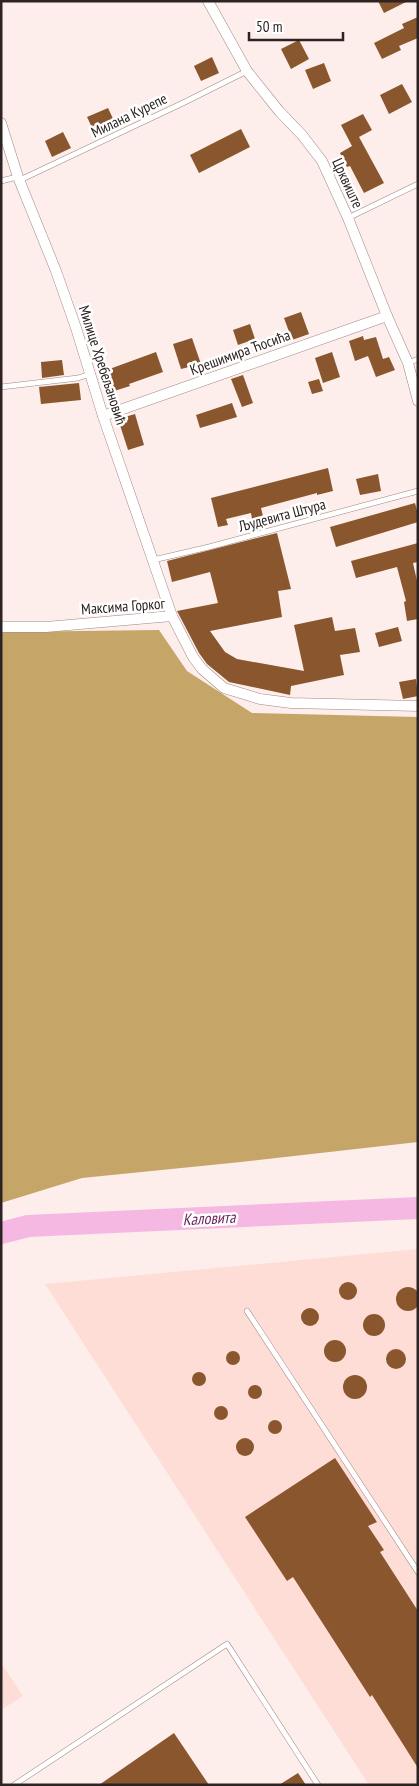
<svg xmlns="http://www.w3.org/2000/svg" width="419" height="1786" font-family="'PT Sans Narrow',sans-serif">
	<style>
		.built { fill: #ffddd7 }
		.forest { fill: #c6a668 }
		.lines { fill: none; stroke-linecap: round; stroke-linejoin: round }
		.river { stroke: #f5b8e3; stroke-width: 22 }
		.building { fill: #8a562d }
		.service-casing { stroke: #9f8884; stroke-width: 6 }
		.minor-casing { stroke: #9f8884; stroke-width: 11 }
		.service { stroke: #fff; stroke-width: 5 }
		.minor { stroke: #fff; stroke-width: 10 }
		.labels { text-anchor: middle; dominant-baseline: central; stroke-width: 5; stroke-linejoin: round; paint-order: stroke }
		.street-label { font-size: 15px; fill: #2c2322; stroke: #fff }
		.water-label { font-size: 16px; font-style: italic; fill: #6d275d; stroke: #fff }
	</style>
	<rect width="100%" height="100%" fill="#fdeeeb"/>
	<g class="built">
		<polygon points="418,1249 418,1785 369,1785 45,1284"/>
		<polygon points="1,1663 23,1696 1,1710"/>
	</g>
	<polygon class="forest" points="159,630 187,671 252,713 418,717 418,1142 241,1162 82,1178 1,1203 1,632"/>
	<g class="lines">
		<polyline class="river" points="1,1233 28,1226 418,1208"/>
	</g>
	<g class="building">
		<polygon points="378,1 408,1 384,13"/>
		<polygon points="418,17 418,38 399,46 401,50 382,59 374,43 404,28 402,24"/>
		<polygon points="299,40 309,59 291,69 281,49"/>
		<polygon points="212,57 219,73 201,81 194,66"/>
		<polygon points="324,63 331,81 313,89 305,70"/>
		<polygon points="402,84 412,102 389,114 380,95"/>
		<polygon points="108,108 116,125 95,134 87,117"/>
		<polygon points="363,114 372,130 359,137 384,183 364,193 350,166 347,167 340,153 352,146 341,125"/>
		<polygon points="241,129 250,147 199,173 190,155"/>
		<polygon points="63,132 71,148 52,157 45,141"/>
		<polygon points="301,312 309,334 292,340 284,318"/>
		<polygon points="250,324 255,339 238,345 233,330"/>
		<polygon points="363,336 364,340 376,337 383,359 389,357 395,370 376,377 368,356 355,361 349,341"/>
		<polygon points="192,338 201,364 181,369 173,344"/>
		<polygon points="156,352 163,372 129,384 130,386 111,392 104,371"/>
		<polygon points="332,352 340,377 323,383 315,358"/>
		<polygon points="62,360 64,375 42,378 41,362"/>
		<polygon points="243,375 253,403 242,407 231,379"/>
		<polygon points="319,379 323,391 312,394 308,382"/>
		<polygon points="79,383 81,400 41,404 39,387"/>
		<polygon points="232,403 237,417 200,428 196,415"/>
		<polygon points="135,414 144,445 128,450 118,419"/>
		<polygon points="328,468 333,491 317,495 317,493 261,508 263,516 252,519 251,513 226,519 228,525 218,527 211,498"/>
		<polygon points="378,474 381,491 360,495 356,479"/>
		<polygon points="415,503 418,514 418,522 336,547 330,527"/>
		<polygon points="277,533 291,589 278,591 282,617 210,631 225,652 237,659 304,671 294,625 332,617 335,631 355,628 360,652 340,655 344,675 291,686 290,695 229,682 207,664 199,653 177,611 218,603 210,572 172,582 167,561"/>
		<polygon points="418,543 418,562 413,563 418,585 418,619 407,621 404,602 406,601 397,567 356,578 351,561"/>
		<polygon points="398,627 402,641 379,647 375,633"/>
		<polygon points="416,679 418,696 403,699 399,682"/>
		<circle cx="348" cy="1291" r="9"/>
		<circle cx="408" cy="1299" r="12"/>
		<circle cx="310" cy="1317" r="9"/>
		<circle cx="374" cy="1325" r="11"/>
		<circle cx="335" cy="1351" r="11"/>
		<circle cx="396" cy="1359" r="10"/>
		<circle cx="233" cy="1358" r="7"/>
		<circle cx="199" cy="1379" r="7"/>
		<circle cx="355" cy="1387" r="12"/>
		<circle cx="255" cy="1392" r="7"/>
		<circle cx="221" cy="1413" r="7"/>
		<circle cx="275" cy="1427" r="7"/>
		<circle cx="245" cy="1447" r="9"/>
		<polygon points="335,1458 377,1522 368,1526 384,1550 380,1552 418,1611 418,1768 372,1695 370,1697 293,1577 287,1581 245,1517"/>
		<polygon points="174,1733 209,1785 99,1785"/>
		<polygon points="298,1773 306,1785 279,1785"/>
	</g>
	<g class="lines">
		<defs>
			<g id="service">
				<polyline points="20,180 185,102 247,71"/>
				<polyline points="1,181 17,177"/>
				<polyline points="348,218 418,184"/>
				<polyline points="408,363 418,359"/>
				<polyline points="1,387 78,378 90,374"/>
				<polyline points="153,560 209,547 418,491"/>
				<polyline points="247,1311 418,1572"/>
				<polyline points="14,1785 227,1644 318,1785"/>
			</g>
			<g id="minor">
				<polyline points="208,1 247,71 279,111 302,135 322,161 348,218 387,316 408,363 418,401"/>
				<polyline points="1,123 18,177 56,271 76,328 103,416 172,616 193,657 202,669 224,688 260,699 291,703 418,706"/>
				<polyline points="103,416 387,316"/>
				<polyline points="1,627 46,627 172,616"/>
			</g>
		</defs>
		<use href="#service" class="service-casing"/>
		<use href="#minor" class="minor-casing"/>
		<use href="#service" class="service"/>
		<use href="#minor" class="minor"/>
	</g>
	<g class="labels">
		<g class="street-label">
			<text transform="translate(129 115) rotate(-26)">Милана Курепе</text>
			<text transform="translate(348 183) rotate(65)">Црквиште</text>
			<text transform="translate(240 352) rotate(-20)">Крешимира Ћосића</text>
			<text transform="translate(103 365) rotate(72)">Милице Хребељановић</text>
			<text transform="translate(282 515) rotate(-15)">Људевита Штура</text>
			<text transform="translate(123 606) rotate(-4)">Максима Горког</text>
		</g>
		<g class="water-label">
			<text transform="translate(209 1218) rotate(-3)">Каловита</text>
		</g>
	</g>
	<rect width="419" height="1786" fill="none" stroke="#2c2322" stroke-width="5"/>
	<path d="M249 32v8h94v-8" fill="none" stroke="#2c2322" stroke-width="2.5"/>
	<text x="256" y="32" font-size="15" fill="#2c2322" stroke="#ffffff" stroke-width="4" paint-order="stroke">50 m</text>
</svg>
